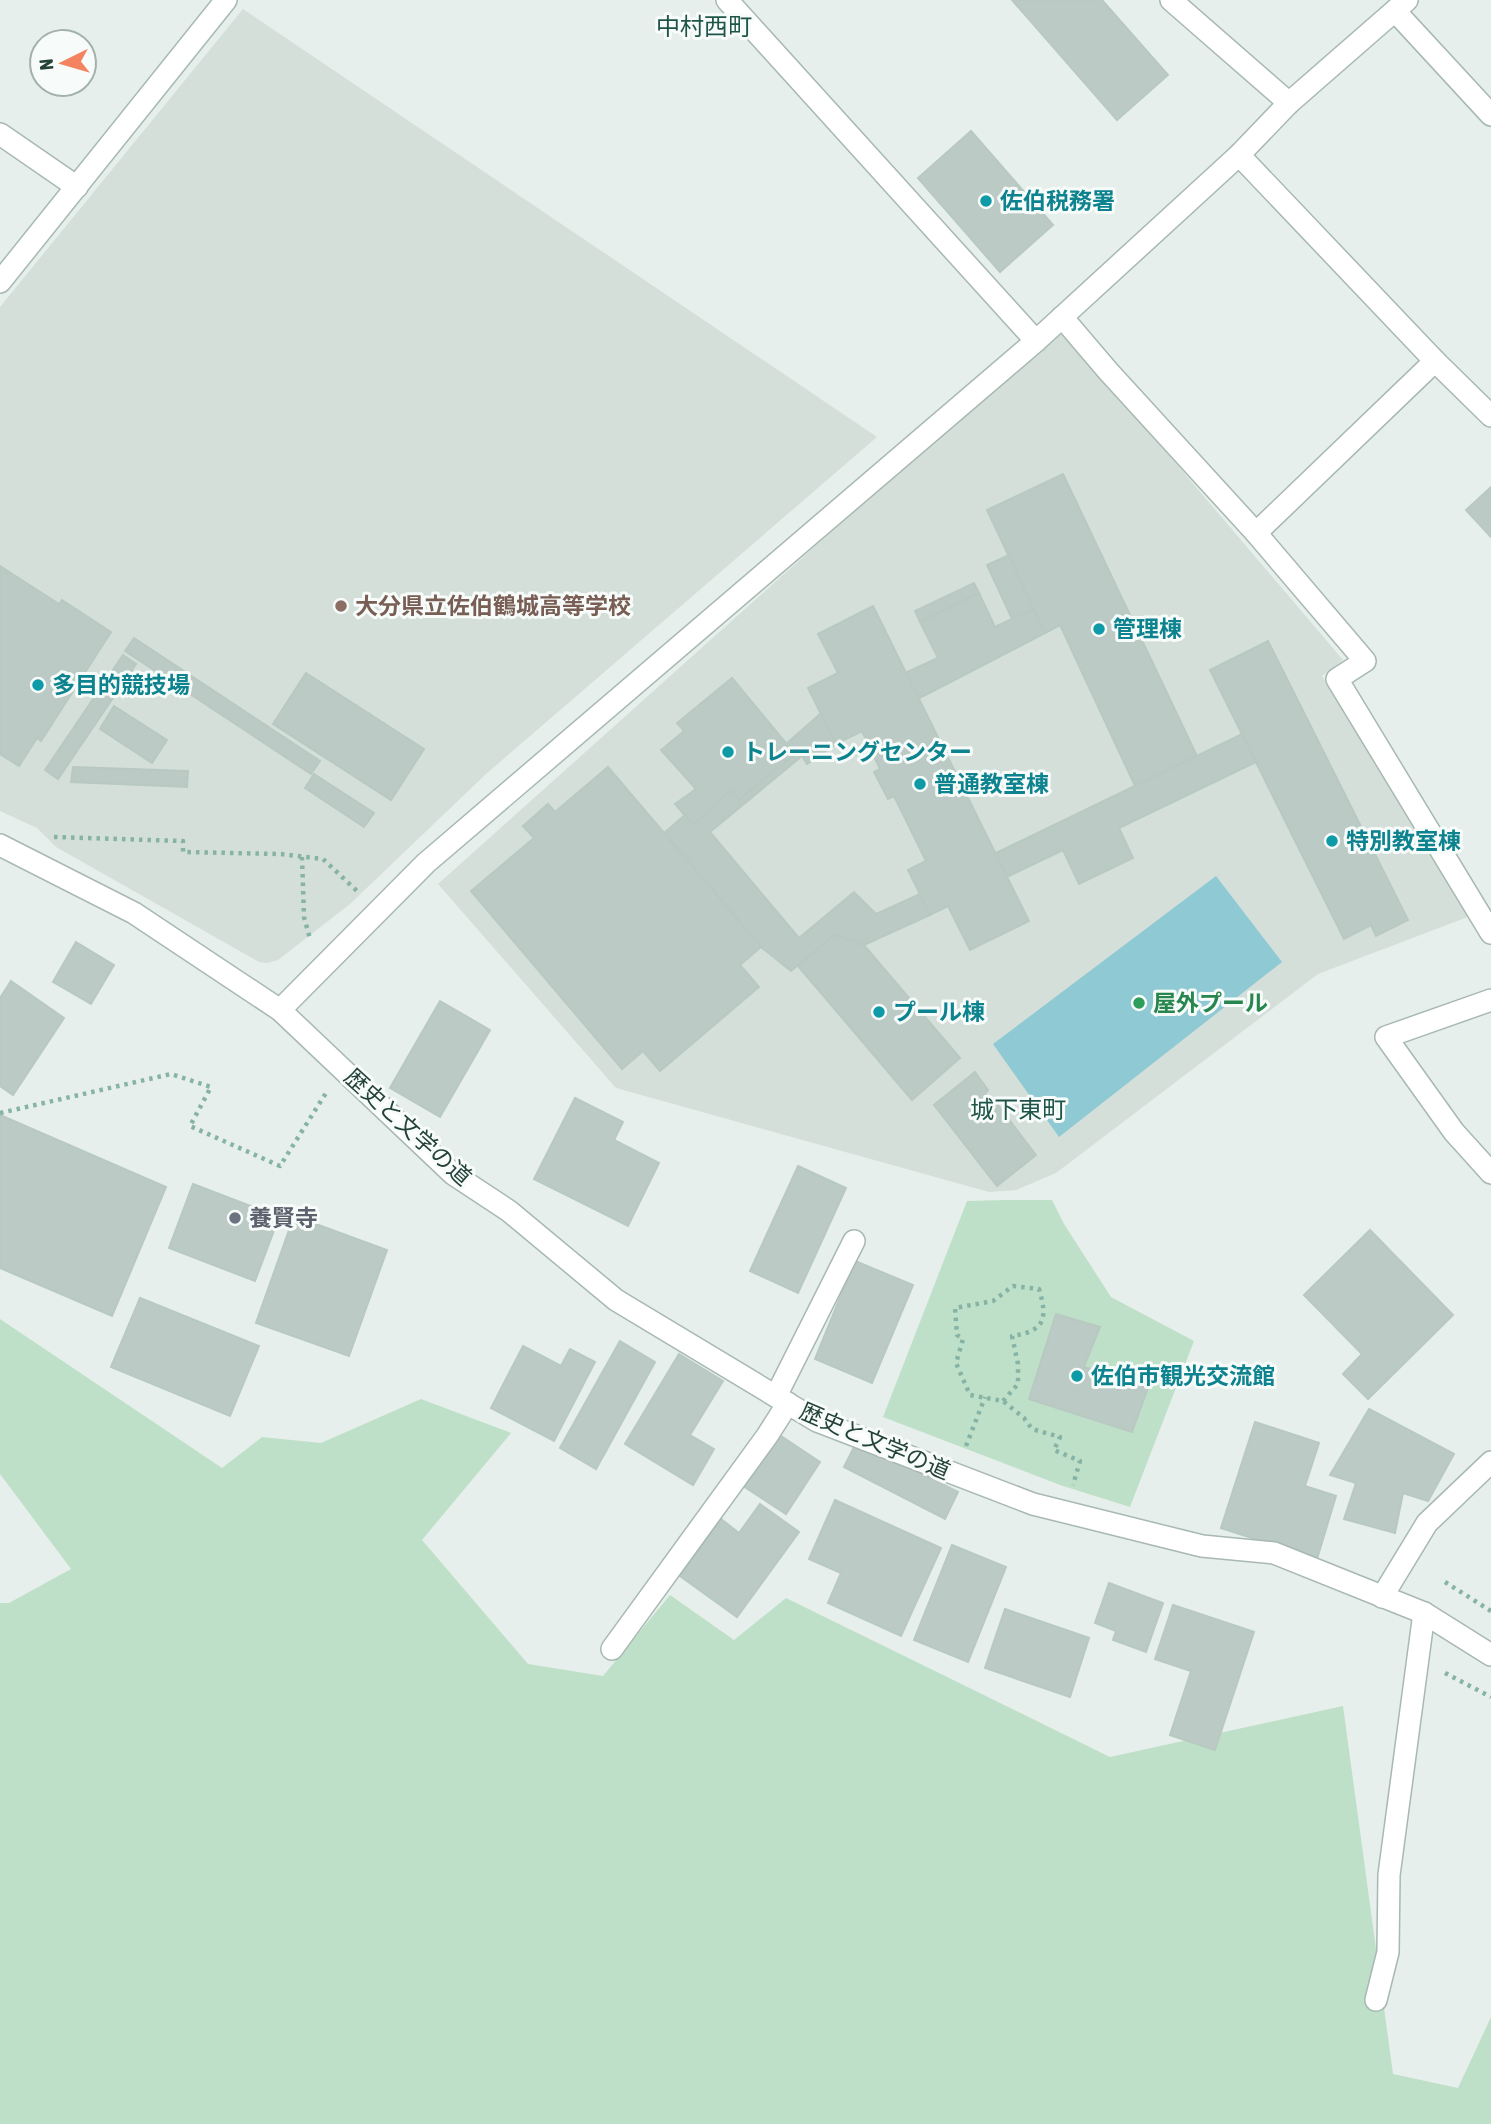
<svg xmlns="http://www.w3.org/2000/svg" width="1491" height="2124" font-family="'Asap Condensed','Noto Sans JP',sans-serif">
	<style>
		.built { fill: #d4dfda }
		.green { fill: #bfe0c8 }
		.water { fill: #8ec9d4 }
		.building { fill: #bbcac4; stroke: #b8c9c2; stroke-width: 2 }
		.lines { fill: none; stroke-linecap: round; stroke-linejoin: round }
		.minor-casing { stroke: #a8b8b2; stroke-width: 24 }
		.path { stroke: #86b3a5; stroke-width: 4.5; stroke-dasharray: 3.5 5; stroke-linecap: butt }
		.minor { stroke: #fff; stroke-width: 21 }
		.culture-dot { fill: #0f9aa8; stroke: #f7fbf9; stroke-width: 2.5 }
		.education-dot { fill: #8d6e63; stroke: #f7fbf9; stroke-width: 2.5 }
		.leisure-dot { fill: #2e9e5b; stroke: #f7fbf9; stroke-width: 2.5 }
		.worship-dot { fill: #6b7280; stroke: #f7fbf9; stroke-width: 2.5 }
		.labels { text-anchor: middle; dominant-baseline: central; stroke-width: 6; stroke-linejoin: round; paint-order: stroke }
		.culture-label { font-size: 23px; font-weight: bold; fill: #0d838f; stroke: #f7fbf9; text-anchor: start }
		.education-label { font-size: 23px; font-weight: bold; fill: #785e54; stroke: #f7fbf9; text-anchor: start }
		.leisure-label { font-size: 23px; font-weight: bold; fill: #27864d; stroke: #f7fbf9; text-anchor: start }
		.street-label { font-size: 23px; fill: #24423a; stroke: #f7fbf9 }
		.worship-label { font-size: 23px; font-weight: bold; fill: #5b616d; stroke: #f7fbf9; text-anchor: start }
		.neighbourhood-label { font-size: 24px; fill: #1f5548; stroke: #f7fbf9 }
	</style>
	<rect width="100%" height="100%" fill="#e6efeb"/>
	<g class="built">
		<polygon points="243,9 877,437 486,774 350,904 278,960 267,963 259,962 56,847 37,828 0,811 0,307"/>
		<polygon points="1060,327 1343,660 1322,676 1473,915 1318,974 1056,1173 1016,1190 989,1192 616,1088 438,884"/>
	</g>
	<g class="green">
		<polygon points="1006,1200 1052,1200 1064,1224 1111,1297 1194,1341 1130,1507 1060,1485 883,1417 967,1201"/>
		<polygon points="0,1319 222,1468 262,1437 321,1443 421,1399 511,1433 422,1540 528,1664 603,1676 670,1595 734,1640 786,1598 1110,1757 1343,1706 1393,2074 1458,2088 1491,2017 1491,2124 0,2124 0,1603 9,1603 71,1569 0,1474"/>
	</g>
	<polygon class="water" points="1216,876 1282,962 1059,1137 993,1044"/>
	<g class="building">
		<polygon points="1012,0 1102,0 1168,75 1117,120"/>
		<polygon points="971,131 1053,225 1000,272 918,178"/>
		<polygon points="1063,474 1197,756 1135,786 1060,625 1045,633 987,510"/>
		<polygon points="1491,487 1491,537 1466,510"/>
		<polygon points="1009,555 1033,609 1012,619 987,565"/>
		<polygon points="0,566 59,604 62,600 111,632 41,741 37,738 19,766 0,754"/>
		<polygon points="974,583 979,593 920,622 915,611"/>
		<polygon points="979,593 995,627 1033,609 1045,633 918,699 905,673 938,658 920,622"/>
		<polygon points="873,606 1029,921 970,950 948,906 930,915 908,870 926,861 894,796 888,799 874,772 880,769 862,731 836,744 808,688 838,673 818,634"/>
		<polygon points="134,638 320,761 311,774 125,651"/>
		<polygon points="1268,641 1408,920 1376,936 1371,925 1344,939 1210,670"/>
		<polygon points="123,655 136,664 58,779 45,770"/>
		<polygon points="306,673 424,749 391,800 273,724"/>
		<polygon points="732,678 795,754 739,800 731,790 693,825 675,804 696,789 661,750 684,731 677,723"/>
		<polygon points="114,706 167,740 152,763 100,729"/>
		<polygon points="821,713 836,744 807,764 802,756 710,832 799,938 854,892 876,914 920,894 930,915 864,945 834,935 791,971 761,947 664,833 685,815 693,825 731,790 739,800 795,754 786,744"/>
		<polygon points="1242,734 1256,762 1119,828 1133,858 1079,884 1063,850 1007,877 996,853"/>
		<polygon points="73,767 188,771 187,787 71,782"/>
		<polygon points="608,767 761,947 740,965 759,987 660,1071 643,1051 622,1069 471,891 534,838 523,826 548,804 555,812"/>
		<polygon points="314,774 374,813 364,827 305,788"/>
		<polygon points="834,935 864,945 960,1058 912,1100 798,966"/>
		<polygon points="76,942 114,965 91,1004 53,982"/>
		<polygon points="11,981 64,1018 13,1095 0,1086 0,998"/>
		<polygon points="440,1001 490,1030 440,1117 390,1088"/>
		<polygon points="975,1072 988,1090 985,1094 994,1100 1036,1155 997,1186 934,1105"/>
		<polygon points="575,1098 623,1122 614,1140 659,1163 628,1226 534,1179"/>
		<polygon points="0,1115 166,1187 112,1316 0,1268"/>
		<polygon points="798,1166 846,1188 798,1293 750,1271"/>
		<polygon points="193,1184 279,1217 255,1281 169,1248"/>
		<polygon points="294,1216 387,1250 349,1356 256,1323"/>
		<polygon points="1370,1230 1453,1315 1368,1399 1343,1374 1362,1354 1304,1295"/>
		<polygon points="855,1261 913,1285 872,1383 815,1359"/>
		<polygon points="140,1298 259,1346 230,1416 111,1367"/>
		<polygon points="1056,1314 1100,1327 1084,1367 1149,1385 1132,1432 1029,1399"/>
		<polygon points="620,1341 655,1362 596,1469 560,1448"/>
		<polygon points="523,1346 561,1366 570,1349 595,1362 554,1441 491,1408"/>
		<polygon points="679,1354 723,1381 690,1435 714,1449 693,1485 625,1444"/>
		<polygon points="1369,1409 1454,1454 1428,1501 1403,1493 1395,1533 1344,1519 1356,1483 1330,1475"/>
		<polygon points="1255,1422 1319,1443 1305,1486 1336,1496 1317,1559 1221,1528"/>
		<polygon points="778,1434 820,1462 786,1514 743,1486"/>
		<polygon points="857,1441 958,1492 945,1519 844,1467"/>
		<polygon points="835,1500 941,1548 901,1636 828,1603 841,1573 809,1559"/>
		<polygon points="760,1504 799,1532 737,1617 680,1576 721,1519 739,1533"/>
		<polygon points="952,1545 1006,1567 968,1662 914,1640"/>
		<polygon points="1109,1583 1163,1603 1146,1652 1113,1640 1116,1631 1095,1623"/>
		<polygon points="1173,1605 1254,1632 1215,1750 1170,1735 1191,1671 1155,1659"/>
		<polygon points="1005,1609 1089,1638 1070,1697 985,1668"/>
	</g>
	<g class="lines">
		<defs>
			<g id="minor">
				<polyline points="727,0 1036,341"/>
				<polyline points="1171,0 1289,103"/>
				<polyline points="1395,11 1491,115"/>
				<polyline points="0,134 77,187"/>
				<polyline points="1239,155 1435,361 1491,416"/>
				<polyline points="0,282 226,0"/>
				<polyline points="1062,317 1108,371 1256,533 1365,661 1337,679 1491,933"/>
				<polyline points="1256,533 1435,361"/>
				<polyline points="0,845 134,913 280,1010 453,1174 509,1211 616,1300 817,1421 1033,1504 1202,1546 1274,1553 1424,1613 1491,1655"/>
				<polyline points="1491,1000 1386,1037 1454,1132 1491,1173"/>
				<polyline points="280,1010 426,863 1036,341 1239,155 1289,103 1407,0"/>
				<polyline points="776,1396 854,1241"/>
				<polyline points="1382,1597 1427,1523 1491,1462"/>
				<polyline points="612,1649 767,1436 788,1403"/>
				<polyline points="1376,2000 1388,1952 1389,1875 1424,1613"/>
			</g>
		</defs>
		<use href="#minor" class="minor-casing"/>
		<g class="path">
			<polyline points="54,837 183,841 183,852 281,854 323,859 357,891"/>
			<polyline points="302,857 304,917 310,939"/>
			<polyline points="0,1113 171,1074 211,1087 190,1126 280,1166 326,1093"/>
			<path d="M 1003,1401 L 1018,1384 L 1018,1364 L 1012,1336 C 1045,1331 1048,1319 1039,1289 L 1013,1286 L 993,1301 L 955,1308 L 957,1335 L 963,1339 L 956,1363 L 970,1395 L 1003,1401 L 1024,1418 L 1032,1429 L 1060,1437 L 1054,1450 L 1080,1461 L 1073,1485"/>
			<polyline points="966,1446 985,1397"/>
			<polyline points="1445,1582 1491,1611"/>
			<polyline points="1445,1673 1491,1697"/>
		</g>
		<use href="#minor" class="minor"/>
	</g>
	<g class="culture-dot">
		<circle cx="986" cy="201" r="7"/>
		<circle cx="1099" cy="629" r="7"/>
		<circle cx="38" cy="685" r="7"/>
		<circle cx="728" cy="752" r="7"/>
		<circle cx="920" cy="784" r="7"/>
		<circle cx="1332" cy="841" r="7"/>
		<circle cx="879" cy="1012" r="7"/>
		<circle cx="1077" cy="1376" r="7"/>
	</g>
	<circle class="education-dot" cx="341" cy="606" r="7"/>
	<circle class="leisure-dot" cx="1139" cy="1003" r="7"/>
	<circle class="worship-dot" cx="235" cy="1218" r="7"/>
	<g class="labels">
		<g class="culture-label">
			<text x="1000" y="201">佐伯税務署</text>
			<text x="1113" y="629">管理棟</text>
			<text x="52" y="685">多目的競技場</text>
			<text x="742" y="752">トレーニングセンター</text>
			<text x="934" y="784">普通教室棟</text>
			<text x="1346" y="841">特別教室棟</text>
			<text x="893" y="1012">プール棟</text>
			<text x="1091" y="1376">佐伯市観光交流館</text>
		</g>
		<g class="education-label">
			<text x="355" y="606">大分県立佐伯鶴城高等学校</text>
		</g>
		<g class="leisure-label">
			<text x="1153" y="1003">屋外プール</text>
		</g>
		<g class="street-label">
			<text transform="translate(408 1127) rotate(42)">歴史と文学の道</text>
			<text transform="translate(875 1441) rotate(23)">歴史と文学の道</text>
		</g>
		<g class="worship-label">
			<text x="249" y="1218">養賢寺</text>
		</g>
		<g class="neighbourhood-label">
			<text x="704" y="26">中村西町</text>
			<text x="1018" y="1109">城下東町</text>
		</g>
	</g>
	<g transform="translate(63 63) rotate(265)"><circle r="33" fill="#f7fbf9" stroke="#a3b1ad" stroke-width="2"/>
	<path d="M0-5L12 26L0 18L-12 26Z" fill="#f4845f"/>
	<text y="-10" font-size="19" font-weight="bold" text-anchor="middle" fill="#24423a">N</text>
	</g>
</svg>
